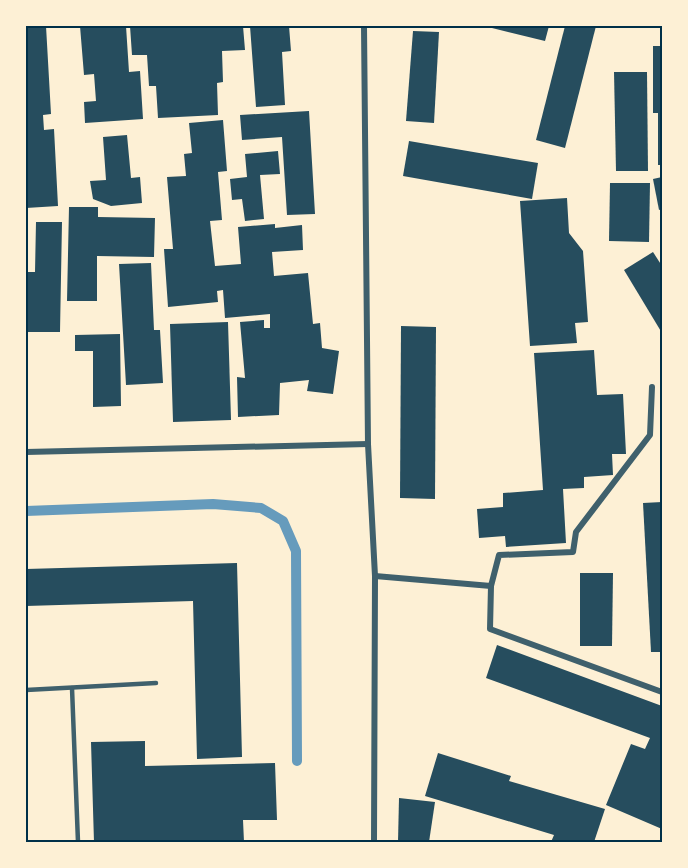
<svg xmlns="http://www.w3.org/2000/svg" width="688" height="868" font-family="Figtree,sans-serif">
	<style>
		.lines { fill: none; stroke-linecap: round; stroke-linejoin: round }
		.stream { stroke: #669bbc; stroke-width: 10 }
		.building { fill: #264d5e }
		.service { stroke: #3f606c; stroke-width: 4.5 }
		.minor { stroke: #3f606c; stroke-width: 6 }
		.neatline { fill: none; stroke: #003049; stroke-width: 2 }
	</style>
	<rect width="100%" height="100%" fill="#fdf0d5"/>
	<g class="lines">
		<polyline class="stream" points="26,511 213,504 261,508 283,521 296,551 297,761"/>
	</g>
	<g class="building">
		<polygon points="26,26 46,26 51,114 43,115 44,130 54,129 58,206 26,208"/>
		<polygon points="80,26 126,26 129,72 140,71 143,119 85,123 84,102 96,101 94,74 84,75"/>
		<polygon points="130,26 243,26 245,50 222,51 223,82 217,83 218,115 158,118 156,86 149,86 147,55 132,55"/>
		<polygon points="250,26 289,26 291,51 282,52 285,105 256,107"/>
		<polygon points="484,26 549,26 545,41"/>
		<polygon points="565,26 596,26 565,148 536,140"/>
		<polygon points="413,31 439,32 434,123 406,121"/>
		<polygon points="653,46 662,46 662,165 658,165 658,113 653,113"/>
		<polygon points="614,72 647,72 648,171 616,171"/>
		<polygon points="309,111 315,214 287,215 282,137 242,140 240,115"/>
		<polygon points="223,120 227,171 218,172 222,220 210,221 215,266 241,264 238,227 275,224 275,228 302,225 303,250 272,252 274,276 308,273 313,324 320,323 322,348 339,351 333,394 307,391 309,380 280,383 279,415 238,417 237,377 245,378 240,322 264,320 264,328 270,328 270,314 225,318 223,290 217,291 218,302 168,307 164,249 173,249 167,177 186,176 184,154 192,153 189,123"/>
		<polygon points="127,135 131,178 140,177 142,203 111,206 93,199 90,181 106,180 103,137"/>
		<polygon points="409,141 538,163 532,199 403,176"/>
		<polygon points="278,151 280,174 260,175 264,219 245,221 242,199 232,200 230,179 247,177 245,154"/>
		<polygon points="662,177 662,209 659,210 653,179"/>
		<polygon points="610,183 650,183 649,242 609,241"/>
		<polygon points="567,198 569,233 583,251 588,322 575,323 577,343 530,346 520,201"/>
		<polygon points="69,207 98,207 98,217 155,218 154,257 97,256 97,301 67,301"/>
		<polygon points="36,222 62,222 60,332 26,332 26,272 35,272"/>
		<polygon points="653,252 662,266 662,333 624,270"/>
		<polygon points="151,263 154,330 160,330 163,383 126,385 119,264"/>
		<polygon points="228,322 231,420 173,422 170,324"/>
		<polygon points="401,326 436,327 435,499 400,498"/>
		<polygon points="120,334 121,406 93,407 93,351 75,351 75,335"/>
		<polygon points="594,350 597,395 623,394 626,454 612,454 613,475 584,477 584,488 563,489 566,543 506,547 505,536 479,538 477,509 503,507 503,493 543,490 534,353"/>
		<polygon points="662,502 662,652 651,652 643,503"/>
		<polygon points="237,563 242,757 197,759 193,601 26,606 26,569"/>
		<polygon points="580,573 613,573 612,646 580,646"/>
		<polygon points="497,645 662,706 662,829 606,805 631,744 645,749 650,738 486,678"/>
		<polygon points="145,741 145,766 275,763 277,820 243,820 244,842 94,842 91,742"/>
		<polygon points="438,753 511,776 509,781 605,809 594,842 551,842 554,835 425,796"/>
		<polygon points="399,798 435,802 429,842 398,842"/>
	</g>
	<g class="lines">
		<g class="service">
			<polyline points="72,688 78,842"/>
			<polyline points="26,690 156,683"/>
		</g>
		<g class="minor">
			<polyline points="364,26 368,444 375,576 374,842"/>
			<polyline points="26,452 368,444"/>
			<polyline points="375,576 491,586 499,555 573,552 576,532 650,435 652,387"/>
			<polyline points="491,586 490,629 662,692"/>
		</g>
	</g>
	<rect width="688" height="868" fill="none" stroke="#fdf0d5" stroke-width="54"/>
	<rect x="27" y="27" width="634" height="814" class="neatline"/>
</svg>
